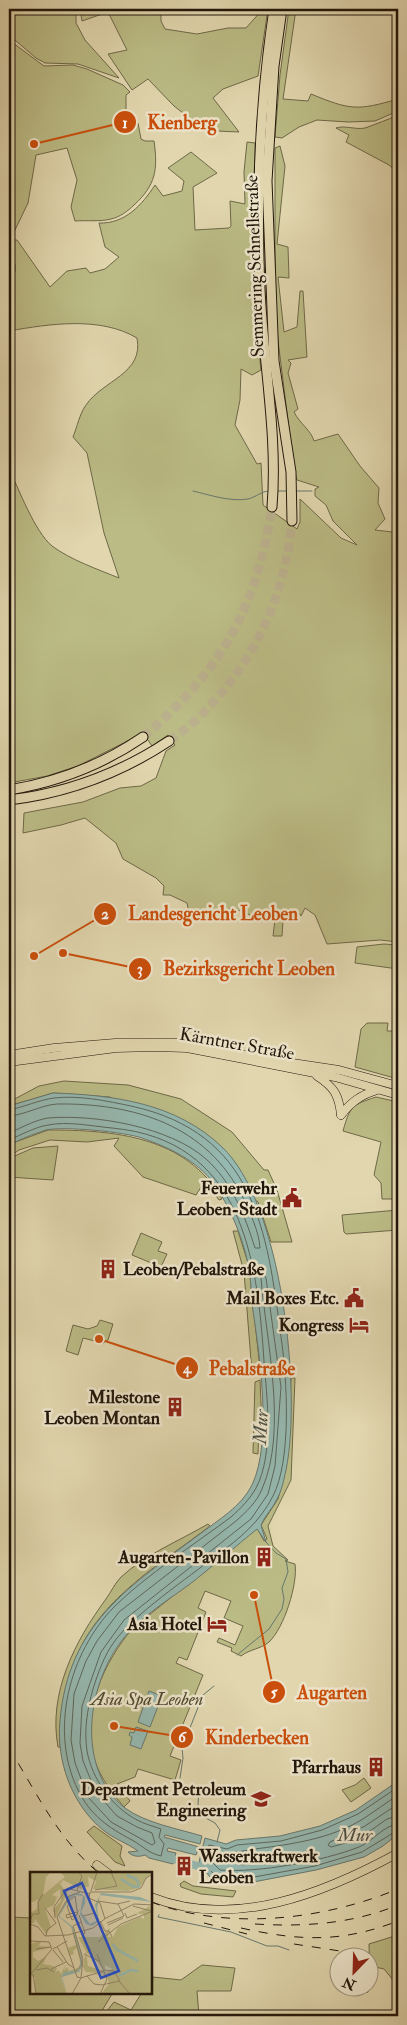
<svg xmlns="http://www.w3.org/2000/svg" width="407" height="2025" font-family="'IM FELL Double Pica',serif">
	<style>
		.green { fill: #bbbb85; stroke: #6e6848 }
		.water { fill: #95b8b0; stroke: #67776e }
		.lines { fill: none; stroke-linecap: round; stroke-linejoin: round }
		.shore { stroke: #5b675d; stroke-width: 1 }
		.stream { stroke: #67776e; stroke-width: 1 }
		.river { stroke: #95b8b0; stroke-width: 8 }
		.highway-tunnel { stroke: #bbb08d; stroke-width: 9; stroke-dasharray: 9 4.5; stroke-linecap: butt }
		.major-casing { stroke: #21160a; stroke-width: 9 }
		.highway-casing { stroke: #21160a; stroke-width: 11 }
		.major { stroke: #e1d6ae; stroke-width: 8 }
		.highway { stroke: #e1d6ae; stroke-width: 9 }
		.rail { stroke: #21160a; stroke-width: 1; stroke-dasharray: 9 9; stroke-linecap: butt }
		.labels { text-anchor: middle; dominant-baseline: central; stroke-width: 5; stroke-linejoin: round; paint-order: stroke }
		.street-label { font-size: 18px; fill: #21160a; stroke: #ece4ca }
		.poi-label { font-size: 18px; font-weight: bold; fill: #21160a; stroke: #ece4ca; text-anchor: end }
		.park-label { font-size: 18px; font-style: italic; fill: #4f482f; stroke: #ece4ca }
		.water-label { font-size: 19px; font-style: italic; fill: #4a4f44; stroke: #ece4ca }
		.inset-river { fill: none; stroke: #95b8b0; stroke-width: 2.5 }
		.inset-road { fill: none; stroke: #94896c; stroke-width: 1 }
		.view { fill: #1d4ed8; fill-opacity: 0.15; stroke: #1d4ed8; stroke-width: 2.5 }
		.inset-edge { fill: none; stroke: #21160a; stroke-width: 2.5 }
		.leader { fill: none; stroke: #ca4f0c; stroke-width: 2 }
		.callout-dot { fill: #ca4f0c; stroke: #ece4ca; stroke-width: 2 }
		.mark-label { font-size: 15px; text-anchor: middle; font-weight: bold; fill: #fff }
		.callout-label { font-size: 19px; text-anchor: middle; font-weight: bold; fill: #ca4f0c; stroke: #ece4ca; stroke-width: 5; stroke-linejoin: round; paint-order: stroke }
	</style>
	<rect width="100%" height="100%" fill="#e1d6ae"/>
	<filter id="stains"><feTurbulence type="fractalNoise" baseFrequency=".004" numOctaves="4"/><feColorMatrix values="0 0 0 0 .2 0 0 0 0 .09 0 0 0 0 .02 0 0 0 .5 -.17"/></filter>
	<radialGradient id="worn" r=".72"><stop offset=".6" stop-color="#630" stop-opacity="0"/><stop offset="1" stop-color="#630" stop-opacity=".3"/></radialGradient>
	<g class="green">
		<polygon points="9,9 76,9 76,23 85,40 119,78 78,64 45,63 36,58 9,35"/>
		<path d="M 80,9 L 161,9 L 161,21 L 165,29 L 197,34 L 228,28 L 246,28 L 263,9 L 268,9 L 258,76 L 223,89 L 213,98 L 239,132 C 220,131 202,132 186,121 L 187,116 L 174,106 L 148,79 L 132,90 L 108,54 L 127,50 L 108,12 L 82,21 Z"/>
		<path d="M 289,9 L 296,9 L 283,99 L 308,101 L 311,94 C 350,110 357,111 398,99 L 398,111 L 375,121 L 348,122 L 317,120 L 299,127 L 282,138 L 275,137 L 280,75 Z"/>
		<path d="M 9,40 L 44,66 L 73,65 L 87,69 L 123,85 L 130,92 L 126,95 L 126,115 L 138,123 L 141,139 L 145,141 L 154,141 C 158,169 156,185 134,205 C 128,211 120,217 111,219 C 100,222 86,220 75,221 L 71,207 L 77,180 L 67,148 L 36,155 L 28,203 L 13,234 L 14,236 L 9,236 Z"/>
		<path d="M 398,115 L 398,173 L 389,165 L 346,142 L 349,135 L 336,128 C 345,125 356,130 365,128 C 376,124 387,120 398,115 Z"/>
		<path d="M 247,142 L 255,143 C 254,219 252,295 261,370 L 252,375 L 241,369 L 240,400 L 235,425 L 257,464 L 261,463 L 263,505 L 297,529 L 300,522 L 300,499 L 341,538 L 357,545 L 333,521 L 326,505 L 315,496 L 315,489 L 319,487 L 297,480 L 294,469 L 275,316 L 275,148 L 280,146 L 285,166 L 277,244 L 288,247 L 289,278 L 278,277 L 284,332 L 297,327 L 300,291 L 303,291 L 307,357 L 288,360 L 291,363 L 288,373 L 298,409 L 294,412 C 300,424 311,430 314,441 L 338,434 L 360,466 L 379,488 L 378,503 L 385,519 L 375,530 L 392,532 L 398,527 L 398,942 L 380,940 L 327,944 L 315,915 L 305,908 L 301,916 L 297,910 L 288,910 L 283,920 L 282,936 L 273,936 L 275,919 L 261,914 L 260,919 L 233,908 L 226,910 L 223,919 L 189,913 L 187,903 L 170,895 L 163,895 L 164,886 L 156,878 L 123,859 L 116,843 L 85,818 L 61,825 L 23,833 L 24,813 L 83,802 L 120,788 L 141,786 L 156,778 L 166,751 L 175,745 L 168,735 L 152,746 L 143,733 L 78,766 L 47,776 L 9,783 L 9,468 C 18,488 35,532 52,546 C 71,560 97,569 119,578 L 104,533 L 87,453 L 73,437 C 77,427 80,413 86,405 C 103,380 144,374 137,338 C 100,316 49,324 9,331 L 9,264 L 15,272 C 17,262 9,251 9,240 L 17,240 L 50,287 L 67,271 L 86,268 L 90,273 L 105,269 L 119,257 L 105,247 L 99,223 C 125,224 142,205 155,185 L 163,196 L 182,191 L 184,181 L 168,168 L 191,152 L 217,173 L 193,187 L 195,230 L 229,228 L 231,226 L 230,201 L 245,204 L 244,172 Z"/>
		<polygon points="384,944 398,945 398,969 355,963 357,947"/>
		<polygon points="367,1023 388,1023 387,1031 398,1031 398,1079 355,1067 361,1029"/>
		<polygon points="64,1081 128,1085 181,1099 232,1132 264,1170 268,1170 277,1190 292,1242 271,1242 258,1202 110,1097 53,1093 9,1106 9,1102 39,1086"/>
		<path d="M 376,1097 L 398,1102 L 398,1208 L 397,1199 L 382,1199 L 381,1183 L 374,1175 L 381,1142 L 343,1131 C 350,1106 352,1105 376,1097 Z"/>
		<path d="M 48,1130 C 114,1130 186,1136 222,1199 L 219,1200 L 205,1181 L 196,1195 L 143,1177 L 114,1146 L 119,1138 L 87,1142 L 50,1140 L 19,1150 L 9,1157 L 10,1144 Z"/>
		<polygon points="58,1146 53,1180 9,1177 10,1158 33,1148"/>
		<polygon points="398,1210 398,1230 346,1234 344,1232 342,1215"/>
		<polygon points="233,1231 238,1231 249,1266 260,1369 252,1373 244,1272"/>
		<polygon points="141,1233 162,1242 158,1251 167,1254 161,1267 132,1255"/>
		<polygon points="100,1320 113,1324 108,1340 103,1343 83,1338 78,1355 66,1351 73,1325 88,1329 97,1326"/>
		<path d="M 291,1378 L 295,1378 L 291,1480 L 268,1526 L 273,1546 L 288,1560 L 285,1561 L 295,1564 C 298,1584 284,1628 269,1642 C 261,1649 250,1649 241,1656 L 231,1651 L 232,1648 L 217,1642 L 219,1638 L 235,1645 L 243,1626 L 224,1618 L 231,1601 L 205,1591 L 198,1608 L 206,1612 L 187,1660 L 179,1657 L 176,1663 L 203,1675 L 170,1756 L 181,1760 L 175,1780 L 138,1769 L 135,1777 L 117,1784 L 130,1801 L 124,1807 C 112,1793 100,1777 94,1759 C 79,1715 105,1660 133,1628 L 257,1528 L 264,1541 L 267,1539 L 261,1525 L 278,1499 L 286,1468 Z"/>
		<polygon points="260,1380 262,1426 259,1426 258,1454 253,1453 255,1382"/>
		<path d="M 208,1524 L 210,1526 C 162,1563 102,1597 77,1655 C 68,1674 64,1718 60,1741 L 61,1747 L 58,1747 C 48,1693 75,1641 106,1599 C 111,1592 115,1583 121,1577 C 146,1554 179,1541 208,1524 Z"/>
		<polygon points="364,1778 371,1788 351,1802 342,1790 355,1785"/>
		<polygon points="94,1826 122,1846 120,1856 125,1866 115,1862 87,1832"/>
		<polygon points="184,1881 193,1886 236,1891 233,1897 201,1894 181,1887 180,1884"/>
		<polygon points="9,1917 31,1918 31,1994 112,1994 100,2014 96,2016 9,2016"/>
		<polygon points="398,1935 398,1986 384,1969 375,1967 373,1984 367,1993 367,1988 370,1988 369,1944"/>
		<polygon points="202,1965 235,1968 231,1991 197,1991 199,2016 103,2016 114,2002 131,2010 141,1994 151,1994 153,1977 181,1980"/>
	</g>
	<g class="water">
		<path d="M 53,1093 C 114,1095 176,1103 222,1147 C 282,1203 302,1392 286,1470 C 284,1479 282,1490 277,1499 C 273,1508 265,1515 261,1525 L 266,1542 L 257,1529 C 235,1547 213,1566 190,1584 C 171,1598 150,1611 133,1628 C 89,1670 71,1765 125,1808 C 145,1823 179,1829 202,1836 L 200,1844 L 165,1835 L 164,1837 L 199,1847 L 196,1855 L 168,1848 L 167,1851 L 176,1853 L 173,1864 L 149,1858 L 145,1855 C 139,1857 133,1857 128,1852 L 138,1851 C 127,1843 114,1839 103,1830 C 72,1805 56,1761 60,1721 C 68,1624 129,1587 200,1534 C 218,1520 241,1507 252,1485 C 273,1441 259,1352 252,1304 C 251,1291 251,1276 248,1263 C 242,1236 230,1207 214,1184 C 198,1161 168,1147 142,1138 C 125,1132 63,1126 46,1130 C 34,1134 19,1139 9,1146 L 9,1106 Z"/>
		<polygon points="149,1691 162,1696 150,1727 138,1722"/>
		<polygon points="136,1727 148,1731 141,1749 130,1745 132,1737 129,1735 130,1732 134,1733"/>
		<polygon points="398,1781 398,1834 383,1846 364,1857 316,1870 243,1884 213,1882 208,1874 197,1870 205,1838 226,1844 236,1840 280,1836 320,1826 356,1810"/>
	</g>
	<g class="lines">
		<g class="shore">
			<path d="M 9,1110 C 24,1107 39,1100 54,1098 C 79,1095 107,1101 131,1106 C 255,1133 267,1230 281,1337 C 287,1378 292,1459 273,1496 C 260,1522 239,1539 217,1555 C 188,1578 134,1614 114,1642 C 104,1656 98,1673 93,1689 C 87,1710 84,1730 87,1751 C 92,1779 112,1807 137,1820 C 144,1824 153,1826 161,1829 L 159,1837 L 164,1844 L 161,1856 C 148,1853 143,1846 132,1840 C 109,1828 90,1815 78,1790 C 49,1731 69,1653 114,1607 C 146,1575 195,1544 231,1517 C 241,1508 250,1499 256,1488 C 274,1454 267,1398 264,1361 C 257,1255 241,1140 112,1128 C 91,1126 68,1121 48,1125 C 35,1127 21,1135 9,1140"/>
			<path d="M 9,1116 C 25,1115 41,1105 57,1104 C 134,1103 207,1125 243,1198 C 250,1213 259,1231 260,1248 L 255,1248 C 245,1216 232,1182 206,1159 C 170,1127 95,1114 48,1118 C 35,1120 21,1128 9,1133"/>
			<path d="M 264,1275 L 266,1278 L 281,1387 L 275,1466 L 268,1494 L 251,1519 L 124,1620 L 101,1652 L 82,1706 L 80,1743 L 83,1761 L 90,1778 L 102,1799 L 117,1816 L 137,1827 L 152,1833 L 155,1843 L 152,1845 L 111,1822 L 88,1797 L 75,1763 L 71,1740 L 74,1694 L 86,1661 L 97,1641 L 119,1612 L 236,1521 C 246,1512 257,1502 262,1489 C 288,1430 266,1341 261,1278 Z"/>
			<polyline points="398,1787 358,1814 322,1830 281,1841 237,1845 227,1849 209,1845 205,1854 205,1865 217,1877 243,1879 315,1866 362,1852 398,1830"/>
			<path d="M 398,1795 C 386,1803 375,1811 363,1819 C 330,1839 293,1844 255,1849 C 240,1851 229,1855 214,1852 L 212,1862 L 220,1870 C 259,1873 323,1861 359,1847 C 372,1842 384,1825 398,1824"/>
			<polyline points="398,1804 365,1826 330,1842 328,1845 331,1847 357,1840 387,1819 398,1816"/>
			<polygon points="270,1854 273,1856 271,1859 243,1865 236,1862 240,1858"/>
		</g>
		<g class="stream">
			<path d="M 193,491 C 210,495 230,502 248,499 C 256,497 262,491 269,491"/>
			<polyline points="276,491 287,491"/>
			<polyline points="296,491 312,491"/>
			<polyline points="237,1655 269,1629 282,1609 284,1599 282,1588 288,1572 286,1559 276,1553 266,1542"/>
			<polyline points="180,1778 183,1758 182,1748 203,1695 214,1686"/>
			<polyline points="198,1805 199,1789"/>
			<polyline points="202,1816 215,1823 220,1830 217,1842"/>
			<polyline points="159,1915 158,1917 231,1932 267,1946 278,1946 289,1950"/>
		</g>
		<polyline class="river" points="166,1857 208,1869"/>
		<g class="highway-tunnel">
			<path d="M 143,737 C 221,672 257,607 272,507"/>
			<path d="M 169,741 C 181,732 194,723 204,712 C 256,660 285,594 292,521"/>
		</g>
		<defs>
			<g id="major">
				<polyline points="9,1055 54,1048 115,1043 189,1043 259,1058 339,1070 398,1086"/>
				<polyline points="9,1062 116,1048 155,1047 187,1048 335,1077 398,1095"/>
				<path d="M 317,1076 C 334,1087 339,1095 341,1115"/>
				<path d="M 341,1115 C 352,1101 361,1095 377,1090"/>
				<polyline points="97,1865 109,1874"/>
				<path d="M 151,1897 C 234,1930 325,1893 398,1853"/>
			</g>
			<g id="highway">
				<polyline points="282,9 274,66 267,181 274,361 291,472 292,521"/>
				<path d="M 272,507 C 278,435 263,361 260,288 C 256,195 260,101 274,9"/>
				<path d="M 9,790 C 58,782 102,765 143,737"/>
				<path d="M 9,800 C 68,793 119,774 169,741"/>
			</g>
		</defs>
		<use href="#major" class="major-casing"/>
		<use href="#highway" class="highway-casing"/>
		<use href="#major" class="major"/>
		<use href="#highway" class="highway"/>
		<g class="rail">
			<path d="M 9,1748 C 37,1793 58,1840 100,1874"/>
			<path d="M 151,1902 C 229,1931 323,1920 398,1889"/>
			<polyline points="204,1923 247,1934"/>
			<path d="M 255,1924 C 304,1927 352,1924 398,1905"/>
			<path d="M 241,1928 C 300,1941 341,1943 398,1921"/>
			<polyline points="294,1944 340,1951"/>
		</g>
	</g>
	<defs>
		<symbol id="civic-bare" viewBox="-9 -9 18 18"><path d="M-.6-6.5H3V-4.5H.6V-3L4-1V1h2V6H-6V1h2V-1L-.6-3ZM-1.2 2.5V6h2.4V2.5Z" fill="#8f2418" stroke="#ece4ca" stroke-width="2.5" paint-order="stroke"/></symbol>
		<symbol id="building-bare" viewBox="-9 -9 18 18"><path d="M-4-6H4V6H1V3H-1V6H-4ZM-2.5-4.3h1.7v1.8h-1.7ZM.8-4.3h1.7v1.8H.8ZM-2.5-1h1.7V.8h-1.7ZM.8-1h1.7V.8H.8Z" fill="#8f2418" stroke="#ece4ca" stroke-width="2.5" paint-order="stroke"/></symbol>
		<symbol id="hotel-bare" viewBox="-9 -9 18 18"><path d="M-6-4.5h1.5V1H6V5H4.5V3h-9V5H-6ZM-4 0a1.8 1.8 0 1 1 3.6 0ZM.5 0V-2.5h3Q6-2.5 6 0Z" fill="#8f2418" stroke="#ece4ca" stroke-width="2.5" paint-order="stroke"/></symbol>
		<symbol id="university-bare" viewBox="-9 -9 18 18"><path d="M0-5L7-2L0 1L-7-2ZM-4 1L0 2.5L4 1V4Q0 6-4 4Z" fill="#8f2418" stroke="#ece4ca" stroke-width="2.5" paint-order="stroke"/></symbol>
	</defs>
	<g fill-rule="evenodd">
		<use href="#civic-bare" x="278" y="1184" width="28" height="28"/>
		<use href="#building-bare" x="94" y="1255" width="28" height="28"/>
		<use href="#civic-bare" x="340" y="1284" width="28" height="28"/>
		<use href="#hotel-bare" x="345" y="1311" width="28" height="28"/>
		<use href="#building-bare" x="161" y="1393" width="28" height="28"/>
		<use href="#building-bare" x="250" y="1543" width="28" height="28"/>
		<use href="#hotel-bare" x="203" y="1610" width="28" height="28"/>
		<use href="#building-bare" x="362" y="1753" width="28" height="28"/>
		<use href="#university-bare" x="247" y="1785" width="28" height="28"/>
		<use href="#building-bare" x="170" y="1852" width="28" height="28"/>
	</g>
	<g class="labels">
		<g class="street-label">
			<text transform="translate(255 266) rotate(-92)">Semmering Schnellstraße</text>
			<text transform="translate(237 1044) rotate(10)">Kärntner Straße</text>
		</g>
		<g class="poi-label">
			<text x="277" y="1188">Feuerwehr<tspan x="277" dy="21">Leoben-Stadt</tspan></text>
			<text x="123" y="1269" text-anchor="start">Leoben/Pebalstraße</text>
			<text x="339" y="1298">Mail Boxes Etc.</text>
			<text x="344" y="1325">Kongress</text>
			<text x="160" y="1397">Milestone<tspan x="160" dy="21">Leoben Montan</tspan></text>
			<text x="249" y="1557">Augarten-Pavillon</text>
			<text x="202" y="1624">Asia Hotel</text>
			<text x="361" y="1767">Pfarrhaus</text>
			<text x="246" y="1789">Department Petroleum<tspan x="246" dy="21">Engineering</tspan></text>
			<text x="199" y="1856" text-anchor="start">Wasserkraftwerk<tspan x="199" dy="21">Leoben</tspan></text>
		</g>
		<g class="park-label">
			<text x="147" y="1699">Asia Spa Leoben</text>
		</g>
		<g class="water-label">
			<text transform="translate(261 1427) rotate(-87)">Mur</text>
			<text x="355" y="1835">Mur</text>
		</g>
	</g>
	<g transform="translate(30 1872)">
		<rect width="122" height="122" fill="#e1d6ae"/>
		<path d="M 0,0 L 21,0 L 16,5 L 13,23 L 35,5 L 30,0 L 122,0 L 109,16 L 97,19 L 63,17 L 66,9 L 58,5 L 59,14 L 51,17 L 33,8 L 30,12 L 37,21 L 26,45 L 23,38 L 31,29 L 30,17 L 22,23 L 27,25 L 24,33 L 15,37 L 21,55 L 16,62 L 5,47 L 4,51 L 0,51 L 0,41 L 7,37 L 8,27 L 3,30 L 0,29 ZM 120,34 L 123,40 L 122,122 L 71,122 L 79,112 L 76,100 L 82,97 L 75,93 L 76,106 L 71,101 L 56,100 L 53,95 L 56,79 L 48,65 L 70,65 L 80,56 L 78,65 L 83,65 L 88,55 L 110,45 L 114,47 L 114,43 L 107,41 ZM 56,81 L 62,83 L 74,99 L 58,94 ZM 45,67 L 51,83 L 52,93 L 51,96 L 48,98 L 46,99 L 35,100 L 32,102 L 31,107 L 37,122 L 5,122 L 5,105 L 0,104 L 0,72 L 11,69 L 9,74 L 21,75 L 3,80 L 3,85 L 8,89 L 17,84 L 13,92 L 20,93 L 27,96 L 25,101 L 28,98 L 31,102 L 36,92 L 34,99 L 37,95 L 39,99 L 51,95 L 47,76 L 43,79 L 44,82 L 40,83 L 38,76 L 46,73 Z" fill="#bbbb85" fill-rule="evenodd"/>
		<path d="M 45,21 L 51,22 L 55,25 L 55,31 L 51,40 L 60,52 L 68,48 L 65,33 L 71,21 L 110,25 L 122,30 L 70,23 L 67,36 L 69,49 L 62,54 L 56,52 L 50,42 L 53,24 L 45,23 L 40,27 L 29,44 L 43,55 L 52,82 L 53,93 L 49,100 L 32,105 L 37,122 L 31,105 L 34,100 L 49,98 L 51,84 L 41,55 L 28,44 L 38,26 Z" fill="#95b8b0"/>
		<path class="inset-river" d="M 97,3 L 106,7 L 109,12M 91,7 L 104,15 L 110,14M 83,72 L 86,77 L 108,89M 89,104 L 101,98 L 108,99"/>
		<path class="inset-road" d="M 47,18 L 52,4 L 48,0M 65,18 L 87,14 L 81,0M 61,19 L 67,0M 36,29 L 40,32 L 45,46 L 42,48 L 37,34 L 40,32M 68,29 L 87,32 L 100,29M 38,30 L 45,24 L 47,38M 103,34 L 121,39M 15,36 L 26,51 L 17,58 L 16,64M 47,37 L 48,39 L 47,43 L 37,46 L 36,43 L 47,40M 95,41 L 97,46 L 107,42M 49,43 L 55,61 L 52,63M 53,44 L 65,41 L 66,44M 25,46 L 24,35 L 35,19 L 40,17 L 60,22M 75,47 L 70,31 L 59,26 L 60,20 L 101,20 L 111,16 L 116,6 L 123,2M 0,48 L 3,42 L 9,42 L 8,30 L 13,22M 70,49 L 75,59 L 79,59 L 82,65M 51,50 L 43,54 L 53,87 L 51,106M 77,51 L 94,44 L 88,32M 0,52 L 8,55 L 15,64 L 38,63 L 63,56 L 76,46 L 104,32 L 123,33M 78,53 L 93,46M 43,60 L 52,92 L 46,99M 0,69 L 19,70 L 22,77M 68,70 L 91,52 L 123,39M 27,75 L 38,92 L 44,96M 6,77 L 21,75M 23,77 L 37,69M 23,78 L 33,90M 54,82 L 69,89M 67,82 L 77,107 L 70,122M 21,97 L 36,90M 6,98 L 17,96 L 24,100M 74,98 L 84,99 L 90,109M 3,102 L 6,122M 0,103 L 22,77M 57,104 L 74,99M 51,106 L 57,104 L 64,112 L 72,113 L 89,109 L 100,122M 42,122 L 51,106 L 47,105 L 27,45 L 39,24 L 50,20"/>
		<path class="view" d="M 52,11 L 89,99 L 71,106 L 34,19 Z"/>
		<rect width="122" height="122" class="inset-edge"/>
	</g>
	<path class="leader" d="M34 144L125 122M34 956L105 914M63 953L140 969M99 1339L187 1368M254 1595L274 1692M114 1726L182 1737"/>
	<g class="callout-dot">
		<circle cx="34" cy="144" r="5"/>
		<circle cx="34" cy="956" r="5"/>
		<circle cx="63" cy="953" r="5"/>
		<circle cx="99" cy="1339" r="5"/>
		<circle cx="254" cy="1595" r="5"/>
		<circle cx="114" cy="1726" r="5"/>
		<circle cx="125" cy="122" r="12"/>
		<circle cx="105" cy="914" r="12"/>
		<circle cx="140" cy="969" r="12"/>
		<circle cx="187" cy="1368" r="12"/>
		<circle cx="274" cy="1692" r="12"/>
		<circle cx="182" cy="1737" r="12"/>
	</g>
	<g class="mark-label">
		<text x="125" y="128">1</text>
		<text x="105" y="919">2</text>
		<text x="140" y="974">3</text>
		<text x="187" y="1373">4</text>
		<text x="274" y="1697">5</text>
		<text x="182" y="1742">6</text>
	</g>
	<g class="callout-label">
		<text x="182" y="129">Kienberg</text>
		<text x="213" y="920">Landesgericht Leoben</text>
		<text x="249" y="975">Bezirksgericht Leoben</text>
		<text x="252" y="1375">Pebalstraße</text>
		<text x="332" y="1699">Augarten</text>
		<text x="257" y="1744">Kinderbecken</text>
	</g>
	<rect width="407" height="2025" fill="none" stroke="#e1d6ae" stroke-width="30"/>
	<rect x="10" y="10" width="387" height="2005" fill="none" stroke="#21160a" stroke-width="2.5"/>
	<rect x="15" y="15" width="377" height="1995" fill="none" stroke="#21160a"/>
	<g transform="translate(354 1972) rotate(203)"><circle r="24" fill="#ece4ca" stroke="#9b927d"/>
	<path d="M0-4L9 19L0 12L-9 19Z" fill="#8f2418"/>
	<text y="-8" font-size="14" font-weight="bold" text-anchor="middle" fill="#21160a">N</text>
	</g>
	<rect width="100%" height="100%" filter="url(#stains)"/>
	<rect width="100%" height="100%" fill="url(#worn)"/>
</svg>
